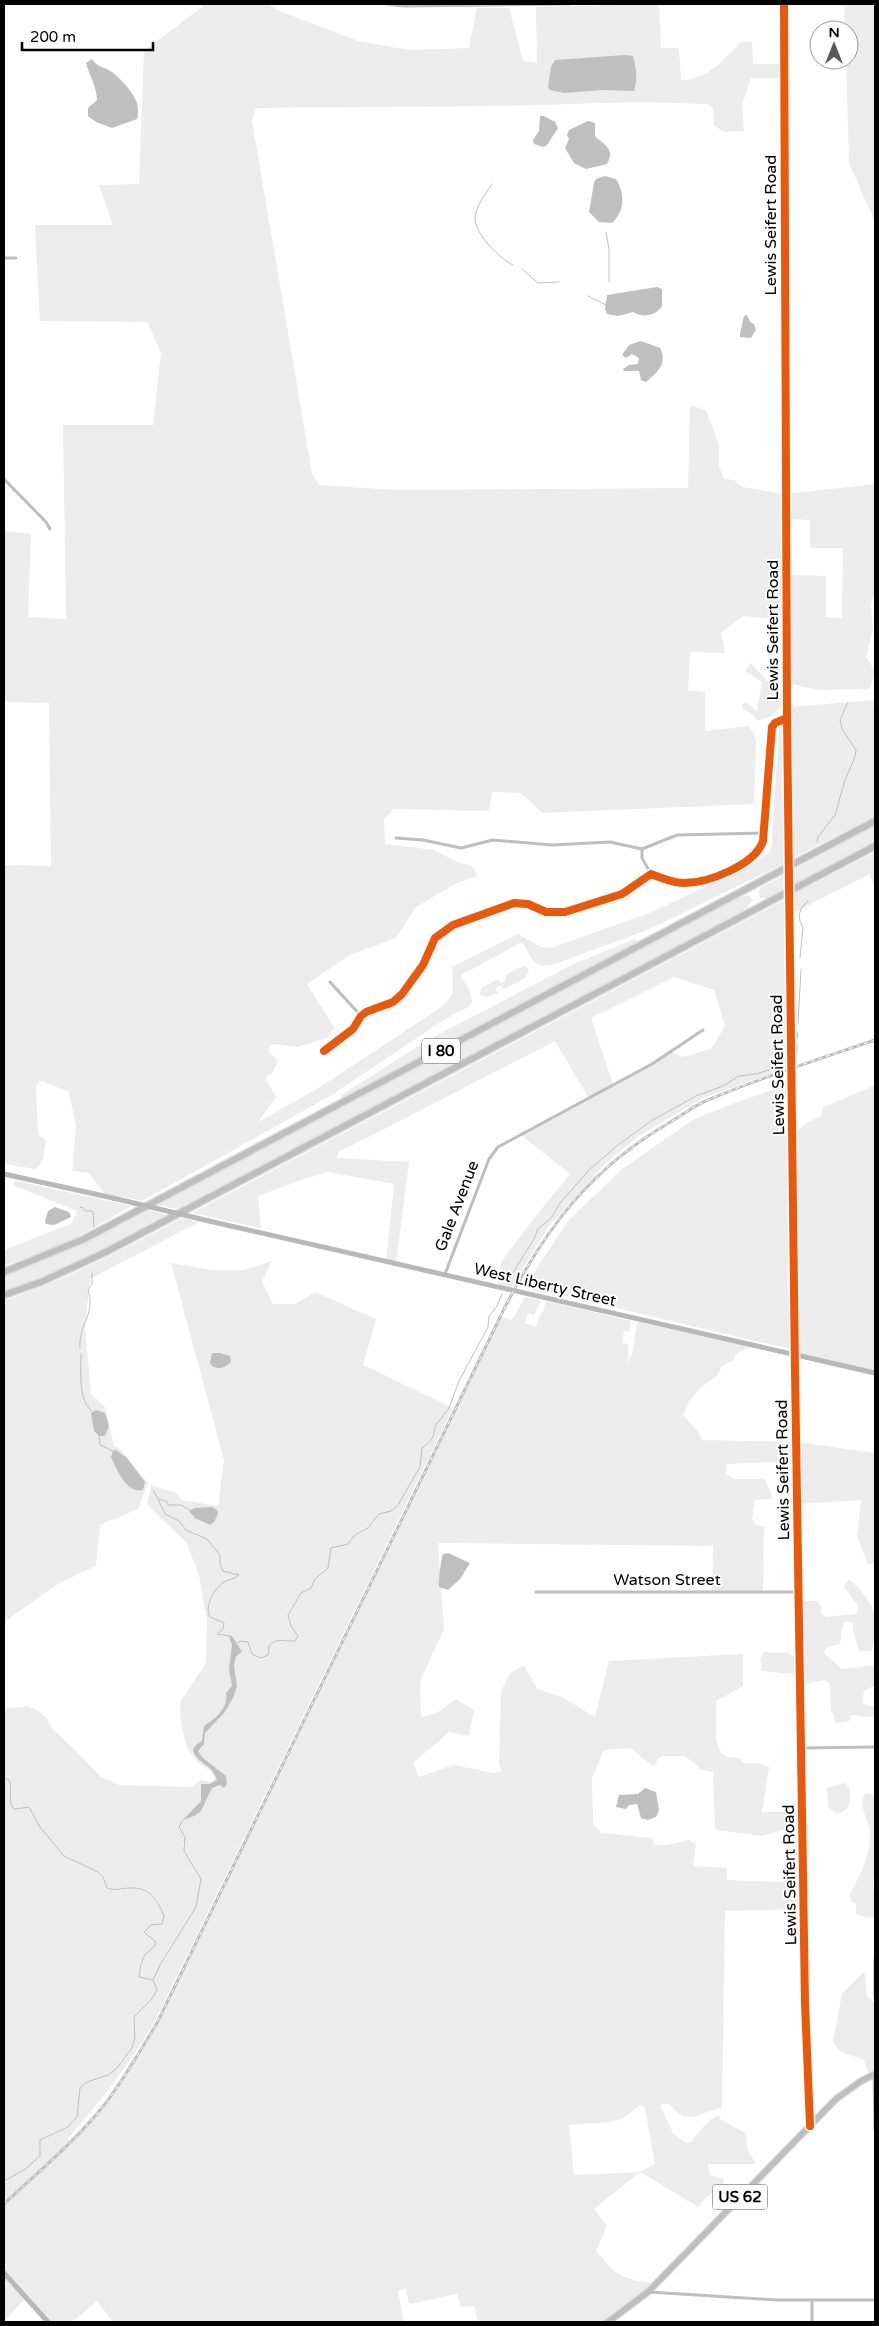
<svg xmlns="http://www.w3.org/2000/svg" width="879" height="2326" font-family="'Varela Round',sans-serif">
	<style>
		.green { fill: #ececec; fill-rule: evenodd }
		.water { fill: #bfbfbf }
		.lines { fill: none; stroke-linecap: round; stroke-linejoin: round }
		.stream { stroke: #bfbfbf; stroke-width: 1 }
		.primary-casing { stroke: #dbdbdb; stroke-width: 8 }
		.highway-casing { stroke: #dbdbdb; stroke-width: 9 }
		.street { stroke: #bebebe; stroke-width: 3 }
		.secondary { stroke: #b8b8b8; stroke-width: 5 }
		.primary { stroke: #bebebe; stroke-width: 5.5 }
		.highway { stroke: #bebebe; stroke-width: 6 }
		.rail-casing { stroke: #bebebe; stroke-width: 3 }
		.rail { stroke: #fff; stroke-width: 1; stroke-dasharray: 4; stroke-linecap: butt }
		.secondary-bridge { stroke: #b8b8b8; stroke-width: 5 }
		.cycleway-casing { stroke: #fff; stroke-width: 11 }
		.cycleway { stroke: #e8590c; stroke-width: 8 }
		.labels { text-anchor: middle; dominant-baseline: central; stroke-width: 4; stroke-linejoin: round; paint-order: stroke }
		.shield { fill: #fff; stroke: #4c4c4c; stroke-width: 1 }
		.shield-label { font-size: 15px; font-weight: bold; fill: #000 }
		.street-label { font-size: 16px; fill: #000; stroke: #fff }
	</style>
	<rect width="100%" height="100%" fill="#fff"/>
	<g class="green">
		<path d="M 206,4 L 267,4 L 282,12 L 358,41 L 408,50 L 469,48 L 477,8 L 509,8 L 523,61 L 537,63 L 536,7 L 659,4 L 661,48 L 679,48 L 681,80 C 707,80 724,60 741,42 L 752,42 L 753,64 L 781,64 L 781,78 L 751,78 L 742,105 L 744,131 L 742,131 L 725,132 L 714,126 L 713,109 L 707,104 L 640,102 L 503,106 L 256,108 L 252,121 L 312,473 L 319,485 L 396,490 L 688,488 L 690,405 L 706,410 L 719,445 L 719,466 L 724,479 L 734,480 L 742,487 L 786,494 L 875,484 L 875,592 L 871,605 L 873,629 L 866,657 C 876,672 876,672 869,689 L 820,690 L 787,683 L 787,620 L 743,616 L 721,633 L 725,653 L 690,652 L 688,690 L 705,692 L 705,731 L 749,726 L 756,739 L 754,804 L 542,813 L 521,793 L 492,792 L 489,811 L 394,809 L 384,819 L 385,844 L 434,850 L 459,863 L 471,865 L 478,876 L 457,883 L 416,907 L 396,938 L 350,955 L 307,984 L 334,1027 L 328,1038 L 297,1047 L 272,1044 L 268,1050 L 278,1062 L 272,1073 L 265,1078 L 276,1097 L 258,1122 L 317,1089 L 443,1006 L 453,993 L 452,967 L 518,934 L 541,947 L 551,948 L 652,912 L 754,864 L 771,851 L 779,727 L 783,728 L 785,863 L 650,929 L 552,965 C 531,969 532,956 522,942 L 461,975 L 471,994 L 472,1002 L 468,1007 L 442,1021 L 330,1096 L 142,1201 L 104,1193 L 89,1173 L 72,1171 L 76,1126 L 69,1092 L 42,1081 L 36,1085 L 38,1134 L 46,1141 L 42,1162 L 35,1169 L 4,1164 L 4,865 L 51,866 L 49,703 L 4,702 L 4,531 L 31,534 L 28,617 L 66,619 L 63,425 L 153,425 L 161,352 L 147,322 L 40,321 L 35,225 L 113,225 L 99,185 L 139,184 L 144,51 ZM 786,519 L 810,520 L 810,548 L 843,548 L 842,618 L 826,617 L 826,576 L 786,575 Z"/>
		<polygon points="844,4 875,4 875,277 874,220 849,163 846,60 849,60 849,30 845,30"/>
		<polygon points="751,663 774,688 787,696 787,707 781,707 770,717 757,721 753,715 742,708 742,704 747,703 757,711 762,682 745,671"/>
		<polygon points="873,700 875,716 875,816 791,859 790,707"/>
		<polygon points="875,824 875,843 792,887 792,871"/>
		<polygon points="875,852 875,887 869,874 792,914 792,895"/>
		<polygon points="786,874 786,890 769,898 760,898 758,892 762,887"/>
		<polygon points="749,895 753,900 747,908 675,949 181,1210 157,1205 737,898"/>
		<path d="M 786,899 L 787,917 L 790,916 L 792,1066 L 705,1097 L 639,1136 L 607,1162 L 548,1227 L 510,1290 L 498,1287 L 501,1262 L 531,1222 L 570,1174 L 520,1134 L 588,1097 L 555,1041 L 339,1152 L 337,1158 L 409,1162 L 396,1264 L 386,1261 L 394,1184 L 328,1172 L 304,1179 L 258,1196 L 261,1228 L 192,1213 ZM 674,977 L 714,990 L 725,1026 L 711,1049 L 682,1057 L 670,1051 L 652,1064 L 613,1084 L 591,1018 Z"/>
		<polygon points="635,939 637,942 342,1098 340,1096 428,1040 574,964"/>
		<polygon points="526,966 529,971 525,978 504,989 501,985 495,989 498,993 486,997 480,994 481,988 498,979 501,983 506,980 505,975 522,967"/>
		<polygon points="875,1085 875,1373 795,1355 795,1132 808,1122 821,1116 823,1108 827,1106"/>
		<polygon points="783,1086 787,1094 783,1116 789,1132 791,1347 788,1348 759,1342 575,1298 530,1290 530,1283 537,1268 568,1221 622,1169 693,1120 721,1108"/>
		<polygon points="12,1180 132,1206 70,1241 4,1266 4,1250 72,1223 77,1211 13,1185 15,1181"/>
		<polygon points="148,1210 170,1215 78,1262 4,1292 4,1276 96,1237"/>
		<path d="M 182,1218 L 199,1222 L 90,1279 L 85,1327 L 91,1394 L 105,1407 L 114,1446 L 120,1449 L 148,1483 L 138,1509 L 100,1525 L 96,1566 L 59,1583 L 4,1622 L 4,1301 C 66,1280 124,1249 182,1218 Z"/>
		<path d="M 272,1261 L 262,1281 L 273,1304 L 295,1304 L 315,1292 L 376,1319 L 363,1365 L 453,1408 L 154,2023 C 128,2065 100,2103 67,2139 L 70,2141 L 104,2105 L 131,2066 L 157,2023 L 500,1317 L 512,1320 L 525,1297 L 541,1300 L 534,1315 L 528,1313 L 524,1323 L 535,1327 L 547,1301 L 631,1321 L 629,1332 L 624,1331 L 622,1343 L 628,1344 L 628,1362 C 636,1351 633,1334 638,1322 L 751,1347 L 737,1353 L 734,1360 L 722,1366 L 717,1376 L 701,1387 L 690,1400 L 683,1415 L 699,1433 L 702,1440 L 796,1442 L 875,1453 L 875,1563 L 868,1564 L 857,1536 L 861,1500 L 797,1504 L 796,1461 L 727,1464 L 726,1474 L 735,1479 L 765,1479 L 773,1499 L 755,1500 L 752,1519 L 756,1525 L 764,1526 L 763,1592 L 712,1592 L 713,1546 L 438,1543 L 444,1629 L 420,1681 L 421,1717 L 437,1713 L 456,1699 L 474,1710 L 469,1736 L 449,1732 L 413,1763 L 419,1777 L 453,1765 L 494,1773 L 502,1771 L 499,1765 L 501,1691 L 510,1673 L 524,1666 L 537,1689 L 564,1698 L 595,1717 L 609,1661 L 743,1654 L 743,1686 L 716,1701 L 716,1741 L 722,1754 L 728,1757 L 738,1758 L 744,1763 L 757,1763 L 769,1767 L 762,1812 L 802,1812 L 803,1828 L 790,1828 L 762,1836 L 718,1830 L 715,1828 L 713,1772 L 702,1770 L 685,1756 L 661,1756 L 653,1766 L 630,1748 L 604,1750 L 592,1778 L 593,1824 L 602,1834 C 607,1832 642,1838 652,1838 L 654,1845 L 667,1845 L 689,1840 L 696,1844 L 693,1866 L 727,1868 L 727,1880 L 804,1883 L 804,1909 L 725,1911 L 722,2108 C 698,2112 690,2128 669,2104 L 662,2104 L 661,2108 L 673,2133 L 686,2143 L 691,2142 L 705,2125 L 716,2116 L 719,2116 L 721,2120 L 746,2133 L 747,2149 L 756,2164 L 708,2164 L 710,2175 L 723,2178 L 724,2183 L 705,2199 L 698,2207 L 640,2172 L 594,2209 L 607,2226 L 596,2250 C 615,2277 624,2279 656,2284 L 608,2322 L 478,2322 L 474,2306 L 461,2307 L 457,2294 L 409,2304 L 406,2289 L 398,2291 L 404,2322 L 113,2322 L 97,2301 L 72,2322 L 48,2322 L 26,2297 L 4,2322 L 4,1709 L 28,1706 L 38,1711 L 47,1718 L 52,1729 L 73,1748 L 101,1777 L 119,1785 L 191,1787 L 201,1780 L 211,1782 L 215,1779 L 212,1772 L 197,1761 L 187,1748 L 181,1723 L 180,1702 L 206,1663 L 207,1621 L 199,1575 L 186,1542 L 147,1505 L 151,1485 L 177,1493 L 181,1500 L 218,1506 L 224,1460 L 171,1263 L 212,1270 L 244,1270 ZM 640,2105 L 645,2108 L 655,2164 L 640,2172 L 574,2175 L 569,2125 L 610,2122 L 622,2119 Z"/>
		<path d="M 848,1580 L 851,1581 C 877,1605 878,1617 872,1651 L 859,1651 L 853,1631 L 853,1623 L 845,1622 L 842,1628 L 840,1644 L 826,1648 L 824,1653 L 841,1669 L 875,1665 L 875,1687 L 871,1687 L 864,1691 L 862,1703 L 875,1707 L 875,1716 L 866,1717 L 851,1715 L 849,1721 L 835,1723 L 834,1715 L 831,1711 L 830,1685 L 825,1680 L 805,1684 L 803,1604 L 805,1601 L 817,1601 L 821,1606 L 821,1614 L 826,1617 L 856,1614 L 858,1606 L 844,1587 Z"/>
		<polygon points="764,1652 789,1653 796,1658 793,1674 762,1671 760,1659"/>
		<path d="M 845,1783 L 850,1789 C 850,1801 851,1809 838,1814 L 828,1807 L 827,1788 Z"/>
		<path d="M 870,1793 L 875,1798 L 875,1864 L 873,1886 L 875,1897 L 875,1917 L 868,1918 L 856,1914 L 856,1904 L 852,1902 L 849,1896 C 859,1877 870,1859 870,1837 C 871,1822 858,1809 864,1795 Z"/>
		<path d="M 865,1973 L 867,1996 L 875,2003 L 875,2108 L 874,2075 L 870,2077 L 864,2060 C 852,2054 839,2056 833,2041 L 842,1994 L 862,1974 Z"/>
	</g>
	<g class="water">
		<path d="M 625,55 L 633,56 C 636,66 638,81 634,91 L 603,90 L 564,93 L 550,90 L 548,87 L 551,67 L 555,60 Z"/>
		<path d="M 92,59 C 99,69 104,66 112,72 C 126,84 143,101 137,119 L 112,128 L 96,122 L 88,116 L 88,108 L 97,100 C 97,87 89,75 86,63 Z"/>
		<polygon points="540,116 544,116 555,122 558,128 547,145 543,147 534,144 533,140 539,131"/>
		<path d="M 588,121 L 595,123 L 595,136 C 604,145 616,149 607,164 L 586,169 L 574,163 L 565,148 L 569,139 L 567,135 L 569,130 Z"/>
		<path d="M 605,176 L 616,179 C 625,193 625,211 612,223 L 599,222 L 589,212 L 594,183 L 596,179 Z"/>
		<path d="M 657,287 L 662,289 L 662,306 C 656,316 643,318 633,312 L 618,316 L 607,314 L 605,309 L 607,295 Z"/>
		<polygon points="747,315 750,322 754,324 756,330 751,338 740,337 740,334 744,316"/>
		<path d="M 641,341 L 660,348 C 668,363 657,373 646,382 L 641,380 L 639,371 L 624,371 L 623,369 L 629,365 L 638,364 L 639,358 L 632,354 L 626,358 L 622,355 L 629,345 Z"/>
		<polygon points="55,1207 69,1212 71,1217 54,1225 46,1224 45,1221 48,1211"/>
		<path d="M 212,1353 L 220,1353 L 230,1356 L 231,1362 C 225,1368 219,1370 212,1366 L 210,1363 Z"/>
		<polygon points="96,1410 105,1413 109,1426 105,1436 99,1436 94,1431 91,1413"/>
		<path d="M 116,1450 L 127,1458 L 145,1482 L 143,1490 C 126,1494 117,1469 111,1457 L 113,1451 Z"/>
		<polygon points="212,1507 217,1510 218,1514 214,1522 210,1525 195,1518 189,1511 195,1508"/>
		<path d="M 448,1553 L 470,1563 L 460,1579 L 448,1590 L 439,1587 C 438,1583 441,1559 443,1554 Z"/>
		<path d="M 229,1636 L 232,1636 L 242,1652 L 236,1656 L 234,1665 L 237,1687 L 233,1698 L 224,1713 L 205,1733 L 204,1744 L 198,1751 L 203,1758 L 226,1776 L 227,1784 L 224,1788 L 220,1785 L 212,1788 L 201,1811 L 194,1816 L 183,1820 L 201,1801 L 201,1784 L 210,1784 L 217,1780 C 211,1762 197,1765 193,1750 L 196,1745 L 202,1741 L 204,1726 C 215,1719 229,1708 226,1693 L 232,1686 L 229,1669 L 232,1645 Z"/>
		<polygon points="645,1788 656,1792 659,1810 656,1817 648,1820 641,1818 637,1804 629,1805 626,1809 616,1807 619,1795 638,1794"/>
	</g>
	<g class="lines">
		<g class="stream">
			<path d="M 492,184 C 486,193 474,209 475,220 C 477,236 499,258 513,265"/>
			<polyline points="606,232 609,249 609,282"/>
			<polyline points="522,269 538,283 559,282"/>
			<polyline points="588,296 606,305"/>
			<polyline points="817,842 818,837 835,815 845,780 855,757 856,750 842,729 840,720 848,702"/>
			<polyline points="800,958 803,928 800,921 799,914 802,907 808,901"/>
			<polyline points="798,1024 801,969"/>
			<polyline points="797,1039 798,1032"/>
			<polyline points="797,1054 797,1044"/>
			<polyline points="80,1208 82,1207 85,1211 93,1211 94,1227"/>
			<polyline points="507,1282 534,1239 538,1229 552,1217 560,1203 590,1169 618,1145 651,1121 696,1096 723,1086 739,1076 756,1074 778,1067 786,1062"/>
			<path d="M 80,1348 C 78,1324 96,1315 88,1290 L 92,1284 L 92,1273"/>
			<path d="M 81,1354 C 81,1369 78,1402 92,1411"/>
			<polyline points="99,1436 100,1445 113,1451"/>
			<polyline points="153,1490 158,1499 166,1501 168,1505 181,1505 190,1510"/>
			<path d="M 158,1499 L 165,1514 L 179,1521 L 186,1530 L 207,1539 L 220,1555 L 220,1564 L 223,1571 L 239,1575 C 235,1579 229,1579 224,1582 C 214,1589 204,1606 210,1617 L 224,1623 L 223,1629 L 217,1634 L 230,1636"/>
			<path d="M 237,1643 L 241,1641 L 248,1642 L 252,1654 L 261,1658 L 268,1655 L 269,1646 C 277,1637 284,1642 295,1641 L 298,1636 L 291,1626 L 288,1615 L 301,1593 L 311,1588 L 315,1579 L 328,1568 L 331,1548 L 348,1544 L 355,1535 L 368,1528 L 379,1514 L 391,1511 L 398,1505 L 420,1467 L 422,1448 C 432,1441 434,1438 435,1426 L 449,1408 L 459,1381 L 488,1327 L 489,1316 L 497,1306 L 502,1294"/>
			<path d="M 4,1778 L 9,1780 C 13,1789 8,1797 12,1807 L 15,1809 L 29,1807 L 40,1827 L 64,1856 L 98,1872 L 103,1877 L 107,1888 C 115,1891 122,1888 131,1888 C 150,1887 158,1901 164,1916 L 162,1924 L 151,1925 L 144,1932 L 156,1942 C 154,1949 149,1950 145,1955 C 141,1961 140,1970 139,1977 L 153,1980 L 157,1990 L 151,2000 L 134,2017 L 135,2037 L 132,2048 L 116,2069 L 108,2075 L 87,2082 L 80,2088 L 77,2117 L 68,2127 L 40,2140 L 40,2156 L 24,2170 L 4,2181"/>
			<polyline points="153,1980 160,1965 196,1907 201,1879 184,1851 185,1837 179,1827 183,1820"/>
		</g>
		<defs>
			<polyline id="primary" points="608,2322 648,2292 836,2099 861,2081 875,2074"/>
			<g id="highway">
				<polyline points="4,1272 84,1239 875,821"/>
				<polyline points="4,1295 41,1282 104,1253 875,846"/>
			</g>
		</defs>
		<use href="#primary" class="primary-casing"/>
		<use href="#highway" class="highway-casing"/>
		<g class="street">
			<polyline points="386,4 404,6 569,4"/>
			<polyline points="784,4 789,843"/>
			<polyline points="4,258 16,258"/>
			<polyline points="4,479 46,522 50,529"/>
			<polyline points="396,838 423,840 461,848 493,840 552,845 610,842 642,849 677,835 764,833"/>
			<polyline points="642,849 642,858 651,874"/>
			<polyline points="330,982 361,1016"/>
			<path d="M 324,1051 L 353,1029 L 361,1016 L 366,1012 L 393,1002 L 402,994 L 423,965 L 435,938 L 453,925 L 514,903 L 528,904 L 546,912 L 565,912 L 622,894 L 651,874 C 661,878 673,883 684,883 C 708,883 755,865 763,841 L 772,727 L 775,723 L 787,718"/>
			<polyline points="445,1274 489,1159 498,1147 652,1064 703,1030"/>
			<polyline points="536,1592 798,1592"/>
			<polyline points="802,1748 875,1747"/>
			<polyline points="875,1959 875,1997"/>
			<polyline points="874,2076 875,2130"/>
			<polyline points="649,2292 777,2300 875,2300"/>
			<polyline points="812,2300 812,2322"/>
		</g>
		<g class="secondary">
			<polyline points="790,916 805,2003 810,2126"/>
			<polyline points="4,1174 113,1198"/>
			<polyline points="209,1221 875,1373"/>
			<polyline points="4,2273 48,2322"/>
		</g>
		<use href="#primary" class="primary"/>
		<use href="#highway" class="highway"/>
		<defs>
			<path id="rail" d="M 4,2204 C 38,2172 76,2141 105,2104 C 124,2079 140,2051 157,2023 L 504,1309 C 546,1227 591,1168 672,1121 C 684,1114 695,1105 708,1100 C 762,1077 819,1059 875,1040"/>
		</defs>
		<use href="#rail" class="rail-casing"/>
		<use href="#rail" class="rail"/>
		<g class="secondary-bridge">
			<polyline points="789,843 790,916"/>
			<polyline points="113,1198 209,1221"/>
		</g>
		<defs>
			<g id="cycleway">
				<polyline points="784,4 787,718 795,1372 805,2003 810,2126"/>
				<path d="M 324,1051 L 353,1029 L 361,1016 L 366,1012 L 393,1002 L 402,994 L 423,965 L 435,938 L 453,925 L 514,903 L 528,904 L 546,912 L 565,912 L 622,894 L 651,874 C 661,878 673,883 684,883 C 708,883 755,865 763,841 L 772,727 L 775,723 L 787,718"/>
			</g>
		</defs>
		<use href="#cycleway" class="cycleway-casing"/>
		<use href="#cycleway" class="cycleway"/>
	</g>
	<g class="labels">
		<g class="shield">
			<rect x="422" y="1038.5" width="38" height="25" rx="4"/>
			<rect x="712.5" y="2184.5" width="55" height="25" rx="4"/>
		</g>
		<g class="shield-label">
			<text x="441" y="1051">I 80</text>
			<text x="740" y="2197">US 62</text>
		</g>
		<g class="street-label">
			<text transform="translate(771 225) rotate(-90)">Lewis Seifert Road</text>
			<text transform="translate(773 630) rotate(-90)">Lewis Seifert Road</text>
			<text transform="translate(778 1065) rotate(-91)">Lewis Seifert Road</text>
			<text transform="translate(457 1206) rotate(-69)">Gale Avenue</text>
			<text transform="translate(545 1285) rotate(13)">West Liberty Street</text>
			<text transform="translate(783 1470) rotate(-91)">Lewis Seifert Road</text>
			<text x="667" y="1580">Watson Street</text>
			<text transform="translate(790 1875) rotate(-91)">Lewis Seifert Road</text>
		</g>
	</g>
	<rect width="879" height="2326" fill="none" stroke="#000000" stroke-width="10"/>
	<g transform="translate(834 45)"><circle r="24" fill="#ffffff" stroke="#999999"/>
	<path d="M0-4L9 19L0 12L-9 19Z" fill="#595959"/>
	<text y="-8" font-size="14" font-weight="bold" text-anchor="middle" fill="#000000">N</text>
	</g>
	<path d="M22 42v8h131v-8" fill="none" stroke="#000000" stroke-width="2.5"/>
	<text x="30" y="42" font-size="15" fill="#000000" stroke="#ffffff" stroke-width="4" paint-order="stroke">200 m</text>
</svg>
